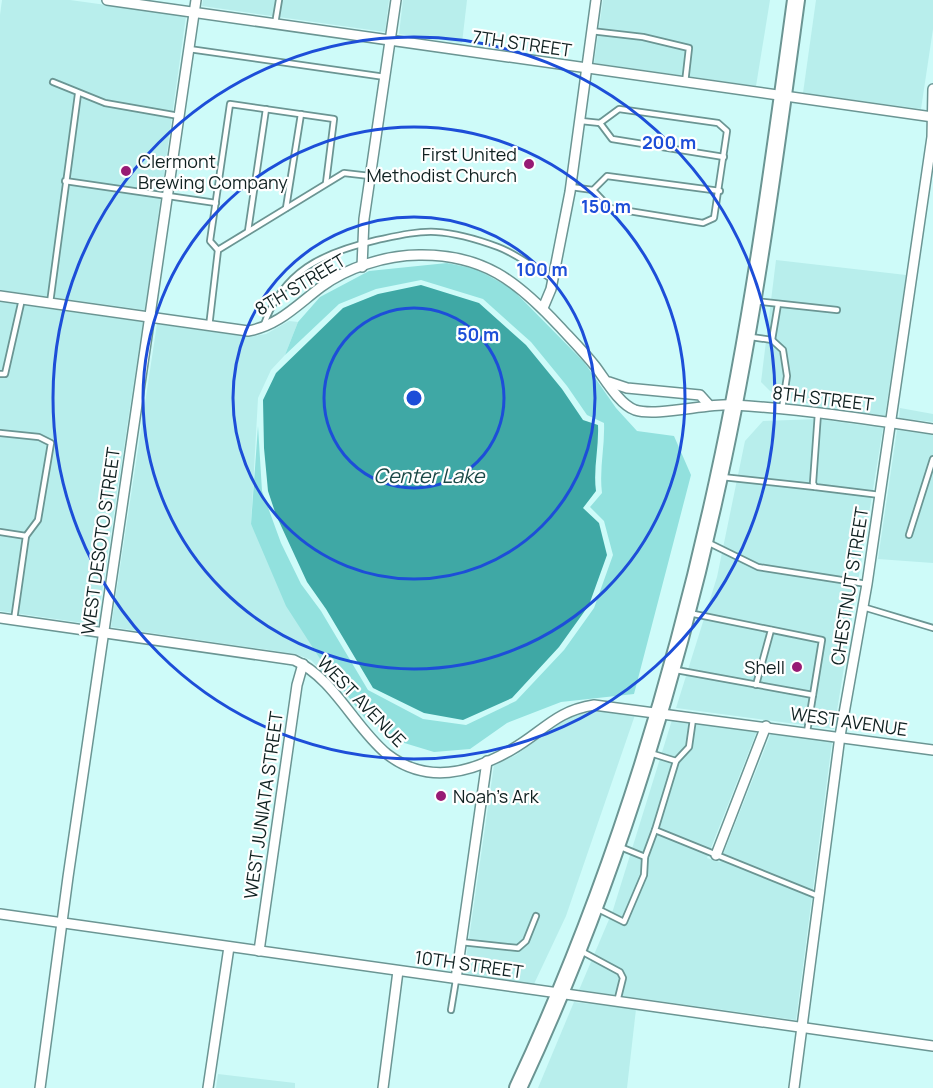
<svg xmlns="http://www.w3.org/2000/svg" width="933" height="1088" font-family="Manrope,sans-serif">
	<style>
		.built { fill: #b8eeec }
		.green { fill: #92e1de }
		.water { fill: #3fa8a5 }
		.lines { fill: none; stroke-linecap: round; stroke-linejoin: round }
		.lane-casing { stroke: #6b9593; stroke-width: 8 }
		.street-casing { stroke: #6b9593; stroke-width: 12 }
		.highway-casing { stroke: #6b9593; stroke-width: 20 }
		.lane { stroke: #fff; stroke-width: 4.5 }
		.street { stroke: #fff; stroke-width: 9 }
		.highway { stroke: #fff; stroke-width: 16 }
		.ring { fill: none; stroke: #1d4ed8; stroke-width: 3 }
		.poi-dot { fill: #971b74; stroke: #fff; stroke-width: 2 }
		.labels { text-anchor: middle; dominant-baseline: central; stroke-width: 4.5; stroke-linejoin: round; paint-order: stroke }
		.street-label { font-size: 18px; fill: #102121; stroke: #fff }
		.poi-label { font-size: 18px; fill: #102121; stroke: #fff; text-anchor: end }
		.water-label { font-size: 20px; font-style: italic; fill: #194846; stroke: #fff }
		.centre { fill: #1d4ed8; stroke: #fff; stroke-width: 3 }
		.ring-label { font-size: 18px; text-anchor: middle; font-weight: bold; fill: #1d4ed8; stroke: #fff; stroke-width: 4.5; stroke-linejoin: round; paint-order: stroke }
	</style>
	<rect width="100%" height="100%" fill="#cefbf9"/>
	<g class="built">
		<polygon points="2,0 70,0 186,16 145,310 0,290 0,15"/>
		<polygon points="203,0 389,0 385,32 202,6"/>
		<polygon points="403,0 467,0 462,43 399,34"/>
		<polygon points="603,0 770,0 756,86 594,63"/>
		<polygon points="816,0 933,0 933,29 921,109 803,93"/>
		<polygon points="776,260 906,275 885,416 819,407 770,391 761,382"/>
		<polygon points="0,302 143,322 97,625 0,611"/>
		<polygon points="289,321 298,322 285,355 271,370 258,398 251,524 326,668 338,683 331,681 311,660 296,654 111,627 157,324 248,337 266,334"/>
		<polygon points="900,408 933,414 933,422 899,418"/>
		<polygon points="818,419 883,428 834,729 676,708 717,577 745,441 763,421"/>
		<polygon points="897,430 933,435 933,563 878,559"/>
		<polygon points="595,711 635,715 566,916 534,984 464,973 494,765 516,755 568,717"/>
		<polygon points="672,720 757,731 707,858 720,862 771,733 832,742 796,1020 579,990 613,910"/>
		<polygon points="574,1002 636,1009 627,1088 538,1088"/>
		<polygon points="218,1074 295,1083 295,1088 216,1088"/>
	</g>
	<path class="green" d="M 447,263 L 476,269 L 511,288 L 584,362 L 616,408 L 637,431 L 674,436 L 691,475 L 634,694 L 561,702 L 507,723 L 470,749 L 434,752 L 401,742 L 364,717 L 326,668 L 286,606 L 251,524 L 258,426 L 262,491 L 281,543 L 301,584 L 321,611 L 368,690 L 423,719 L 466,725 L 516,701 L 564,650 L 594,608 L 613,555 L 604,521 L 590,507 L 602,493 C 599,469 605,447 604,423 L 587,415 L 567,386 L 531,342 L 483,299 L 421,280 L 376,289 L 339,304 L 285,355 L 298,322 L 320,297 L 369,271 Z"/>
	<path class="water" d="M 421,285 L 479,303 L 526,345 L 562,389 L 583,420 L 598,425 C 599,448 593,469 596,491 L 583,508 L 599,523 L 607,555 L 589,605 L 559,647 L 512,698 L 463,720 L 424,713 L 373,688 L 326,609 L 307,582 L 276,515 L 268,491 L 264,448 L 263,400 L 276,373 L 343,308 L 378,294 Z"/>
	<g class="lines">
		<defs>
			<g id="lane">
				<polyline points="275,24 279,0"/>
				<polyline points="591,31 643,37 689,48 685,83"/>
				<polyline points="189,49 385,77"/>
				<polyline points="53,82 105,103 179,116"/>
				<polyline points="600,123 612,139 724,157"/>
				<polyline points="65,181 216,203"/>
				<polyline points="571,187 593,190 610,208 703,223 714,218 727,131 718,123 619,109 600,123 581,121"/>
				<polyline points="593,190 607,176 720,191"/>
				<polyline points="286,208 301,114"/>
				<polyline points="248,231 266,109"/>
				<polyline points="218,250 210,241 230,104 334,119 326,183"/>
				<polyline points="754,301 837,310"/>
				<polyline points="50,303 78,94"/>
				<polyline points="209,327 218,250 344,173 370,176"/>
				<path d="M 263,327 C 283,270 322,253 377,240 C 396,236 416,231 436,232 C 456,233 479,240 498,247 C 517,254 536,269 553,280"/>
				<polyline points="751,337 772,340 783,350 787,376 782,409"/>
				<polyline points="772,340 778,304"/>
				<polyline points="0,374 5,374 22,299"/>
				<polyline points="818,413 813,483 815,487 880,495"/>
				<polyline points="0,433 39,437 51,443 38,520 26,536"/>
				<polyline points="722,477 815,487"/>
				<polyline points="0,532 26,536 14,620"/>
				<polyline points="909,535 933,459"/>
				<polyline points="707,542 758,567 867,584"/>
				<polyline points="863,607 933,628"/>
				<polyline points="689,613 822,640 807,732"/>
				<polyline points="676,670 813,695"/>
				<polyline points="756,685 771,630"/>
				<polyline points="693,719 689,747 676,761 655,830 818,896"/>
				<polyline points="650,753 676,761"/>
				<polyline points="618,846 645,857 655,830"/>
				<polyline points="598,909 624,922 644,875 645,857"/>
				<polyline points="461,942 518,948 526,941 536,916"/>
				<polyline points="581,951 620,972 623,978 617,1002"/>
				<polyline points="451,1010 456,980"/>
			</g>
			<g id="street">
				<polyline points="107,0 933,117"/>
				<polyline points="362,267 364,219 396,0"/>
				<path d="M 0,296 L 248,331 C 278,326 297,305 321,287 C 346,268 386,255 419,255 C 483,254 517,281 559,326 C 571,339 584,352 595,366 C 605,379 619,404 635,410 C 657,417 708,403 734,405 C 801,409 867,419 933,429"/>
				<polyline points="543,308 551,289 570,192 596,0"/>
				<polyline points="609,382 627,388 700,395 709,405"/>
				<path d="M 0,618 L 294,660 C 334,678 354,727 387,754 C 427,785 471,773 511,750 C 543,732 555,711 594,705 L 933,750"/>
				<polyline points="716,855 766,726"/>
				<polyline points="0,914 933,1046"/>
				<polyline points="259,951 297,685 303,664"/>
				<polyline points="456,979 487,761"/>
				<polyline points="40,1088 68,877 196,0"/>
				<polyline points="208,1088 229,947"/>
				<polyline points="383,1088 398,971"/>
				<polyline points="794,1088 840,736 867,584 932,137 933,89"/>
			</g>
			<path id="highway" d="M 518,1088 C 608,896 673,688 718,481 C 753,322 774,161 796,0"/>
		</defs>
		<use href="#lane" class="lane-casing"/>
		<use href="#street" class="street-casing"/>
		<use href="#highway" class="highway-casing"/>
		<use href="#lane" class="lane"/>
		<use href="#street" class="street"/>
		<use href="#highway" class="highway"/>
	</g>
	<g class="ring">
		<circle cx="414" cy="398" r="90"/>
		<circle cx="414" cy="398" r="181"/>
		<circle cx="414" cy="398" r="271"/>
		<circle cx="414" cy="398" r="361"/>
	</g>
	<g class="poi-dot">
		<circle cx="529" cy="164" r="6"/>
		<circle cx="126" cy="171" r="6"/>
		<circle cx="797" cy="667" r="6"/>
		<circle cx="441" cy="796" r="6"/>
	</g>
	<g class="labels">
		<g class="street-label">
			<text transform="translate(522 43) rotate(8)">7TH STREET</text>
			<text transform="translate(300 284) rotate(-31)">8TH STREET</text>
			<text transform="translate(823 398) rotate(7)">8TH STREET</text>
			<text transform="translate(100 541) rotate(-82)">WEST DESOTO STREET</text>
			<text transform="translate(849 586) rotate(-81)">CHESTNUT STREET</text>
			<text transform="translate(362 701) rotate(46)">WEST AVENUE</text>
			<text transform="translate(849 721) rotate(8)">WEST AVENUE</text>
			<text transform="translate(263 805) rotate(-82)">WEST JUNIATA STREET</text>
			<text transform="translate(469 964) rotate(8)">10TH STREET</text>
		</g>
		<g class="poi-label">
			<text x="517" y="154">First United<tspan x="517" dy="21">Methodist Church</tspan></text>
			<text x="138" y="161" text-anchor="start">Clermont<tspan x="138" dy="21">Brewing Company</tspan></text>
			<text x="785" y="667">Shell</text>
			<text x="453" y="796" text-anchor="start">Noah's Ark</text>
		</g>
		<g class="water-label">
			<text x="429" y="475">Center Lake</text>
		</g>
	</g>
	<circle cx="414" cy="398" r="9" class="centre"/>
	<g class="ring-label">
		<text x="669" y="149">200 m</text>
		<text x="606" y="213">150 m</text>
		<text x="542" y="276">100 m</text>
		<text x="478" y="341">50 m</text>
	</g>
</svg>
